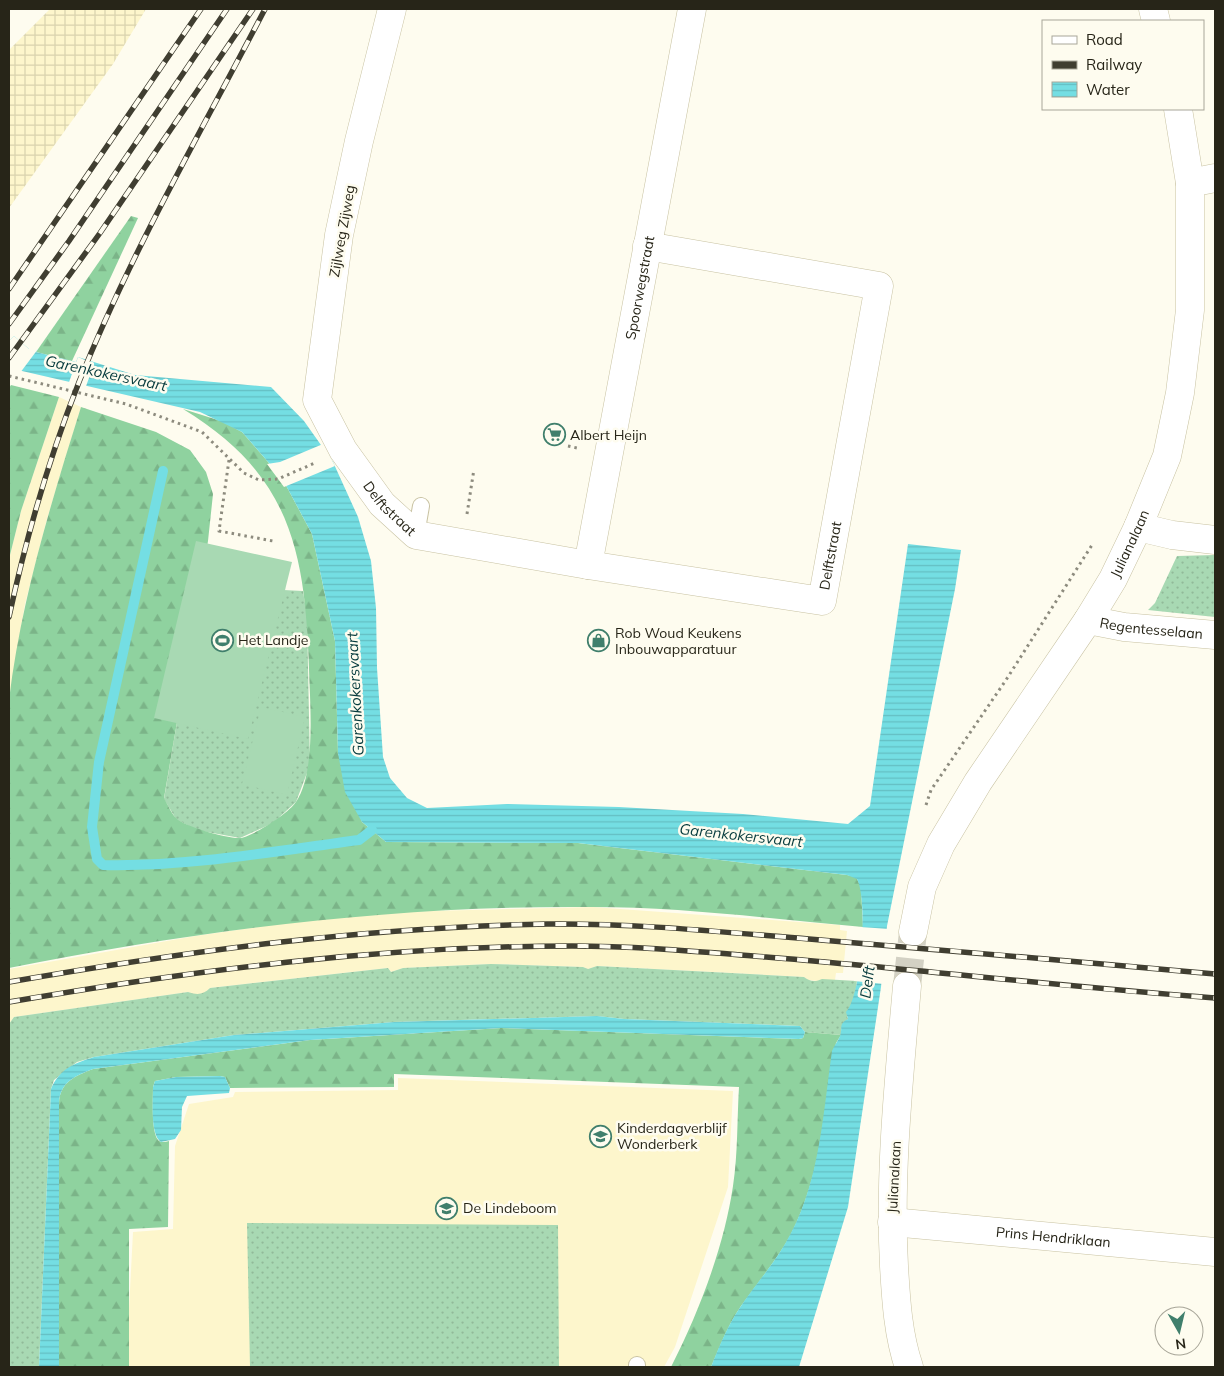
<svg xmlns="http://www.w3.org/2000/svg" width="1224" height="1376" font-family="Mulish,sans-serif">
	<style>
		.industrial { fill: url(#industrial-grid) }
		.built { fill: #fdf6cc }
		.grass { fill: url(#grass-dots) }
		.forest { fill: url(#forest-firs) }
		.pitch { fill: #a8d9b3 }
		.water { fill: url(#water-rules) }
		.pier { fill: #fefcef }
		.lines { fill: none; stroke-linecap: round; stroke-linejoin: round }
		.stream { stroke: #74dee3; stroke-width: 10 }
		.secondary-tunnel { stroke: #d3d1c4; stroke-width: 28; stroke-dasharray: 28 14; stroke-linecap: butt }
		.lane-casing { stroke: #c8c2a2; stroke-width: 18 }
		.street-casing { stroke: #c8c2a2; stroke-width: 29 }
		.secondary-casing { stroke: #c8c2a2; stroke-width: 29 }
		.path { stroke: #8d8b7e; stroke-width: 3; stroke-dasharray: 2.5 4; stroke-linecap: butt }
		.lane { stroke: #fff; stroke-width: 16 }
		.street { stroke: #fff; stroke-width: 28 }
		.secondary { stroke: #fff; stroke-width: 28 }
		.rail-casing { stroke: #403e31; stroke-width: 5.5 }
		.rail { stroke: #fefcef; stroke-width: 4; stroke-dasharray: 11; stroke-linecap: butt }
		.labels { text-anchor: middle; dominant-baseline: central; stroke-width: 5; stroke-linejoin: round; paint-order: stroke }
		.street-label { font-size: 14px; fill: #272518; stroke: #fefcef }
		.poi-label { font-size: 14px; fill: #272518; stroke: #fefcef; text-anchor: start }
		.water-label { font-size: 15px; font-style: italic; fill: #063b3d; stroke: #fefcef }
	</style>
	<defs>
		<pattern id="industrial-grid" width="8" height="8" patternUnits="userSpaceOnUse" patternTransform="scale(1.25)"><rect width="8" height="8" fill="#fdf6cc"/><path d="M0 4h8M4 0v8" fill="none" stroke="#d9d3ae"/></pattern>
		<pattern id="grass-dots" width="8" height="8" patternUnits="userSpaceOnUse" patternTransform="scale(1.25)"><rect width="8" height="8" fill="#a8d9b3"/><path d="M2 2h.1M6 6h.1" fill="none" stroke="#91ba99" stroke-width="1.8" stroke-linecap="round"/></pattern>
		<pattern id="forest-firs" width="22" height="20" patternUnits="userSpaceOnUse" patternTransform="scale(1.25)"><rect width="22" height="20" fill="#8fd29f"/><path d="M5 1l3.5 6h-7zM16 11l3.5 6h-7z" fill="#7bb488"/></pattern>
		<pattern id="water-rules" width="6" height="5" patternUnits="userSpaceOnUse" patternTransform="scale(1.25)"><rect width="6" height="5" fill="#74dee3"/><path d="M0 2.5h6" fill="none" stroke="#64bec2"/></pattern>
	</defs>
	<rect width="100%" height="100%" fill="#fefcef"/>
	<polygon class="industrial" points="50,9 146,9 113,64 9,208 9,50"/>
	<g class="built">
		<polygon points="59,397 81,407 47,519 25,604 9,700 9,559 21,511"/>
		<polygon points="593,907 840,925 840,930 847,931 843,973 836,973 835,980 817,981 808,980 804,977 598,966 588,969 583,967 491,964 403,968 391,972 388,968 210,988 205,993 196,995 188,992 14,1017 9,1024 9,969 195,936 285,923 390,912"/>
		<polygon points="398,1078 733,1091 728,1187 675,1347 664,1367 126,1367 133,1232 173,1229 175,1146 189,1104 233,1097 235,1092 398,1090"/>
	</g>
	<g class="grass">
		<polygon points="1215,555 1215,617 1148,610 1155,603 1177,556"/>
		<polygon points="200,586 303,591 307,616 310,765 296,802 273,823 240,838 196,830 176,819 164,799"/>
		<path d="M 491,964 L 583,967 L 588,969 L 597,966 L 804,977 C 810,982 816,982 822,979 L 857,981 L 854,1001 L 847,1016 L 848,1019 L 841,1029 L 841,1035 L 805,1032 L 800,1026 L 778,1025 L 624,1019 L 597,1016 L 394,1022 L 234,1035 L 94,1057 L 77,1062 L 54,1080 L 51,1089 L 39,1367 L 9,1367 L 9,1024 L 14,1017 L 188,992 C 197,995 203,995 210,988 L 388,968 L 391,972 L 403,968 Z"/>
		<polygon points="247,1223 558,1225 559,1367 250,1367"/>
	</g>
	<g class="forest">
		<polygon points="131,216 138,218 72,361 36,352"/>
		<polygon points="11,385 59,397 21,511 9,559 9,388"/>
		<path d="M 81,407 L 156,432 L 190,450 L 206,472 L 213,494 L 208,541 L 164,798 C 168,805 171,813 176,818 C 183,826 228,839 240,838 C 252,837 289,813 296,802 C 313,777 311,724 310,695 C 306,568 302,481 183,409 L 221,421 L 242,432 L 282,478 L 312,534 L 335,641 L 338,753 L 362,822 L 386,842 L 578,843 L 847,875 L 856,877 L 861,887 L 863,927 C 773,919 682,907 592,907 C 395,905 201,930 9,968 L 9,700 C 21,600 51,503 81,407 Z"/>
		<path d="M 501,1028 L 799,1039 L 803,1038 L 805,1032 L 841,1035 L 836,1043 C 825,1107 821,1176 791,1234 C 777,1260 758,1282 741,1306 C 728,1325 720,1346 711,1367 L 671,1367 C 699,1312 724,1247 733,1186 C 738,1154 737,1119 739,1087 L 394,1074 L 394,1087 L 230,1088 L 225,1077 L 220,1076 L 176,1077 L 155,1081 L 153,1087 C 153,1099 151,1131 158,1140 C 161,1143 165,1142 169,1141 L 168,1227 L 129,1229 L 129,1367 L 59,1367 L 59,1103 C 60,1082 75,1076 93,1069 L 310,1040 Z"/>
	</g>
	<g class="pitch">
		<polygon points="196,541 292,562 248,739 154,718"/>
		<polygon points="261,707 305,717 287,795 242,784"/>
	</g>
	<g class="water">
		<path d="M 14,336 L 29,349 L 38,349 L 36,352 L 76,362 L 78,357 L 135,375 L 271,387 L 304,421 L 333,462 L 358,517 L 371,561 L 376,608 L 377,668 L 383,757 L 390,778 L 407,798 L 427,808 L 507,804 L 619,807 L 743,814 L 848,824 L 870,806 L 908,544 L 961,550 L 955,589 L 887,926 L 881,987 L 848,1207 L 799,1367 L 711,1367 C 719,1347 727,1327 739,1309 C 756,1283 777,1261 791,1233 C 820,1177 823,1113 832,1051 C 834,1046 838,1041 840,1036 C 843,1028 838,1024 848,1019 L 846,1012 C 862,995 868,900 857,879 L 847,875 L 578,843 L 386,842 L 362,822 L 345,792 L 338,753 L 335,641 L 312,534 L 282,478 L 242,432 L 200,412 L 9,368 L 9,341 Z"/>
		<path d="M 597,1016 L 624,1019 L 800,1026 L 805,1032 L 803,1038 L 799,1039 L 501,1028 L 310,1040 L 93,1069 C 75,1076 60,1082 59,1103 L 59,1367 L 39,1367 L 51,1089 C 59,1069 75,1063 94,1057 L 234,1035 L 394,1022 Z"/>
		<path d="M 220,1076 L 225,1077 L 230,1088 L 229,1093 L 187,1096 L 182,1107 L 181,1130 L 175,1139 L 161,1142 C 150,1135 153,1100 153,1087 L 155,1081 L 176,1077 Z"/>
	</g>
	<g class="pier">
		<polygon points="14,336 29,349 38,349 20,373 9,371 9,341"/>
		<polygon points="78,357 94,364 85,389 68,385"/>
		<polygon points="323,444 335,466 284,487 267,464 280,462"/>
		<polygon points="860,927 890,929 884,984 854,981"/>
	</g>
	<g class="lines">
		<path class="stream" d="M 163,471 L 99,762 L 92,827 L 97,859 L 103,865 C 188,867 275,851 359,840 L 372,830"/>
		<polyline class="secondary-tunnel" points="907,986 913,932"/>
		<defs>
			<g id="lane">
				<polyline points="416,535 421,506"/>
				<polyline points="637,1367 637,1365"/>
			</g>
			<g id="street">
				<path id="s1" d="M 392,9 L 359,141 L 339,235 L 317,400 L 343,450 L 382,504 L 416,535 L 588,565 L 822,601 L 879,286 L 647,246"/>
				<polyline points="1190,183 1215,178"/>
				<polyline points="1138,527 1172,535 1215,540"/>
				<path id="s2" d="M 588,565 L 692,9"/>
				<path id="s3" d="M 1088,620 L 1124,627 L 1215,635"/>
				<path id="s4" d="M 892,1222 L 1215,1252"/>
			</g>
			<g id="secondary">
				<polyline points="1153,9 1156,21"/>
				<path id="s5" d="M 913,932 L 922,887 L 941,844 L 978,782 L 1088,620 L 1113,579 L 1138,527 L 1167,456 L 1180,393 L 1190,310 L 1190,183 L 1178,109"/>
				<path d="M 907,986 C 899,1079 889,1173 894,1266 C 896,1300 898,1335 909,1367"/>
			</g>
		</defs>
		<use href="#lane" class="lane-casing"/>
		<use href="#street" class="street-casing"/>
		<use href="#secondary" class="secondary-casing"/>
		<g class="path">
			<polyline points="9,376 126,404 202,432 244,473 259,480 278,479 315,463"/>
			<polyline points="568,446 577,448"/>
			<polyline points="229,460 219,531 273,541"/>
			<polyline points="467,514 474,469"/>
			<polyline points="926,805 931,790 1006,680 1092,545"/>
		</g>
		<use href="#lane" class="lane"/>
		<use href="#street" class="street"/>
		<use href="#secondary" class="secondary"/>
		<defs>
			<g id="rail">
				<polyline points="9,289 201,9"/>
				<polyline points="9,324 69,241 227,9"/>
				<polyline points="9,358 100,233 253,9"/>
				<path d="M 9,617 C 26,538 49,458 79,382 C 131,252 201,132 265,9"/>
				<path d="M 9,982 C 188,951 365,927 547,924 C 634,923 722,932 809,939 C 944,950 1080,962 1215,974"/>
				<path d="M 9,1002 C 195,970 382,946 572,946 C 637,946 702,952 766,957 C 916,969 1065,987 1215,998"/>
			</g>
		</defs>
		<use href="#rail" class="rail-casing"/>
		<use href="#rail" class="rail"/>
	</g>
	<defs>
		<symbol id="supermarket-ring" viewBox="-11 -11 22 22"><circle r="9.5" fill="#fefcef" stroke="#407f6c" stroke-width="1.5"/><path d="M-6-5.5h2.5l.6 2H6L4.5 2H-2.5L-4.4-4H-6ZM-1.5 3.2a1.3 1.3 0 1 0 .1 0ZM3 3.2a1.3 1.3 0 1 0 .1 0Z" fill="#407f6c"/></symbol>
		<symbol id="stadium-ring" viewBox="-11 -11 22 22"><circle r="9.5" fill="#fefcef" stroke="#407f6c" stroke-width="1.5"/><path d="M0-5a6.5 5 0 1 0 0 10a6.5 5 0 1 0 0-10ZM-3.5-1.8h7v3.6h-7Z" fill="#407f6c"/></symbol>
		<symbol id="shop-ring" viewBox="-11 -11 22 22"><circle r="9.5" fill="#fefcef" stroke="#407f6c" stroke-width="1.5"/><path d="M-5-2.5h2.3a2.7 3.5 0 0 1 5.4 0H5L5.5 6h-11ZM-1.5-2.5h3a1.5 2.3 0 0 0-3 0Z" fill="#407f6c"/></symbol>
		<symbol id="school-ring" viewBox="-11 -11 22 22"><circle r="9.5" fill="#fefcef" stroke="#407f6c" stroke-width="1.5"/><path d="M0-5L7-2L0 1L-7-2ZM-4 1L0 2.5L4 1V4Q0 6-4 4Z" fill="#407f6c"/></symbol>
	</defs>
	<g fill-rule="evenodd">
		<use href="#supermarket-ring" x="542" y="422" width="25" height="25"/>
		<use href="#stadium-ring" x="210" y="628" width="25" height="25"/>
		<use href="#shop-ring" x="586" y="628" width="25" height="25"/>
		<use href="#school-ring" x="588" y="1124" width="25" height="25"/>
		<use href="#school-ring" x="434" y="1196" width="25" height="25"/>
	</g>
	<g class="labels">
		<g class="street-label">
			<text transform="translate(342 231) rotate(-80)">Zijlweg Zijweg</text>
			<text stroke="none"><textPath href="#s2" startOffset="282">Spoorwegstraat</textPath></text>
			<text stroke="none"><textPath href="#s1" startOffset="530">Delftstraat</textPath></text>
			<text stroke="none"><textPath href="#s5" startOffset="448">Julianalaan</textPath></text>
			<text stroke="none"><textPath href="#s1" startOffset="1025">Delftstraat</textPath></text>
			<text stroke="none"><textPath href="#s3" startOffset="64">Regentesselaan</textPath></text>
			<text transform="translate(894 1177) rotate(-87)">Julianalaan</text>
			<text stroke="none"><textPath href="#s4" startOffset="162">Prins Hendriklaan</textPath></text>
		</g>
		<g class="poi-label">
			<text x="570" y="435">Albert Heijn</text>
			<text x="615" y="633">Rob Woud Keukens<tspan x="615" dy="16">Inbouwapparatuur</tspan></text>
			<text x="238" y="640">Het Landje</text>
			<text x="617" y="1128">Kinderdagverblijf<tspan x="617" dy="16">Wonderberk</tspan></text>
			<text x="463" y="1208">De Lindeboom</text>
		</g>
		<g class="water-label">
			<text transform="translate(106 373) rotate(12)">Garenkokersvaart</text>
			<text transform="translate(355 694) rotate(-93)">Garenkokersvaart</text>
			<text transform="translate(741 835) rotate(6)">Garenkokersvaart</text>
			<text transform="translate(867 982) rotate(-82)">Delft</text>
		</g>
	</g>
	<rect width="1224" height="1376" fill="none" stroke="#272518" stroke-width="20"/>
	<rect x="1042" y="20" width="162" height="90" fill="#fefcef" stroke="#a8a699"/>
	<rect x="1052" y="36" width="25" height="8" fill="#ffffff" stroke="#a8a699"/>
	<text x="1086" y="45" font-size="15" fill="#272518">Road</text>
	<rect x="1052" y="61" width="25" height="8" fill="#403e31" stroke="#a8a699"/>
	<text x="1086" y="70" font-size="15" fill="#272518">Railway</text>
	<rect x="1052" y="82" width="25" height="15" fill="url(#water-rules)" stroke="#a8a699"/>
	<text x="1086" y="95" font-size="15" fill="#272518">Water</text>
	<g transform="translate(1179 1331) rotate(172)"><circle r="24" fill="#fefcef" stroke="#a8a699"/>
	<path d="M0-4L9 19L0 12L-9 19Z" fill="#407f6c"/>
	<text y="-8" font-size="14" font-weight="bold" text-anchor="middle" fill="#272518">N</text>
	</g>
</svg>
